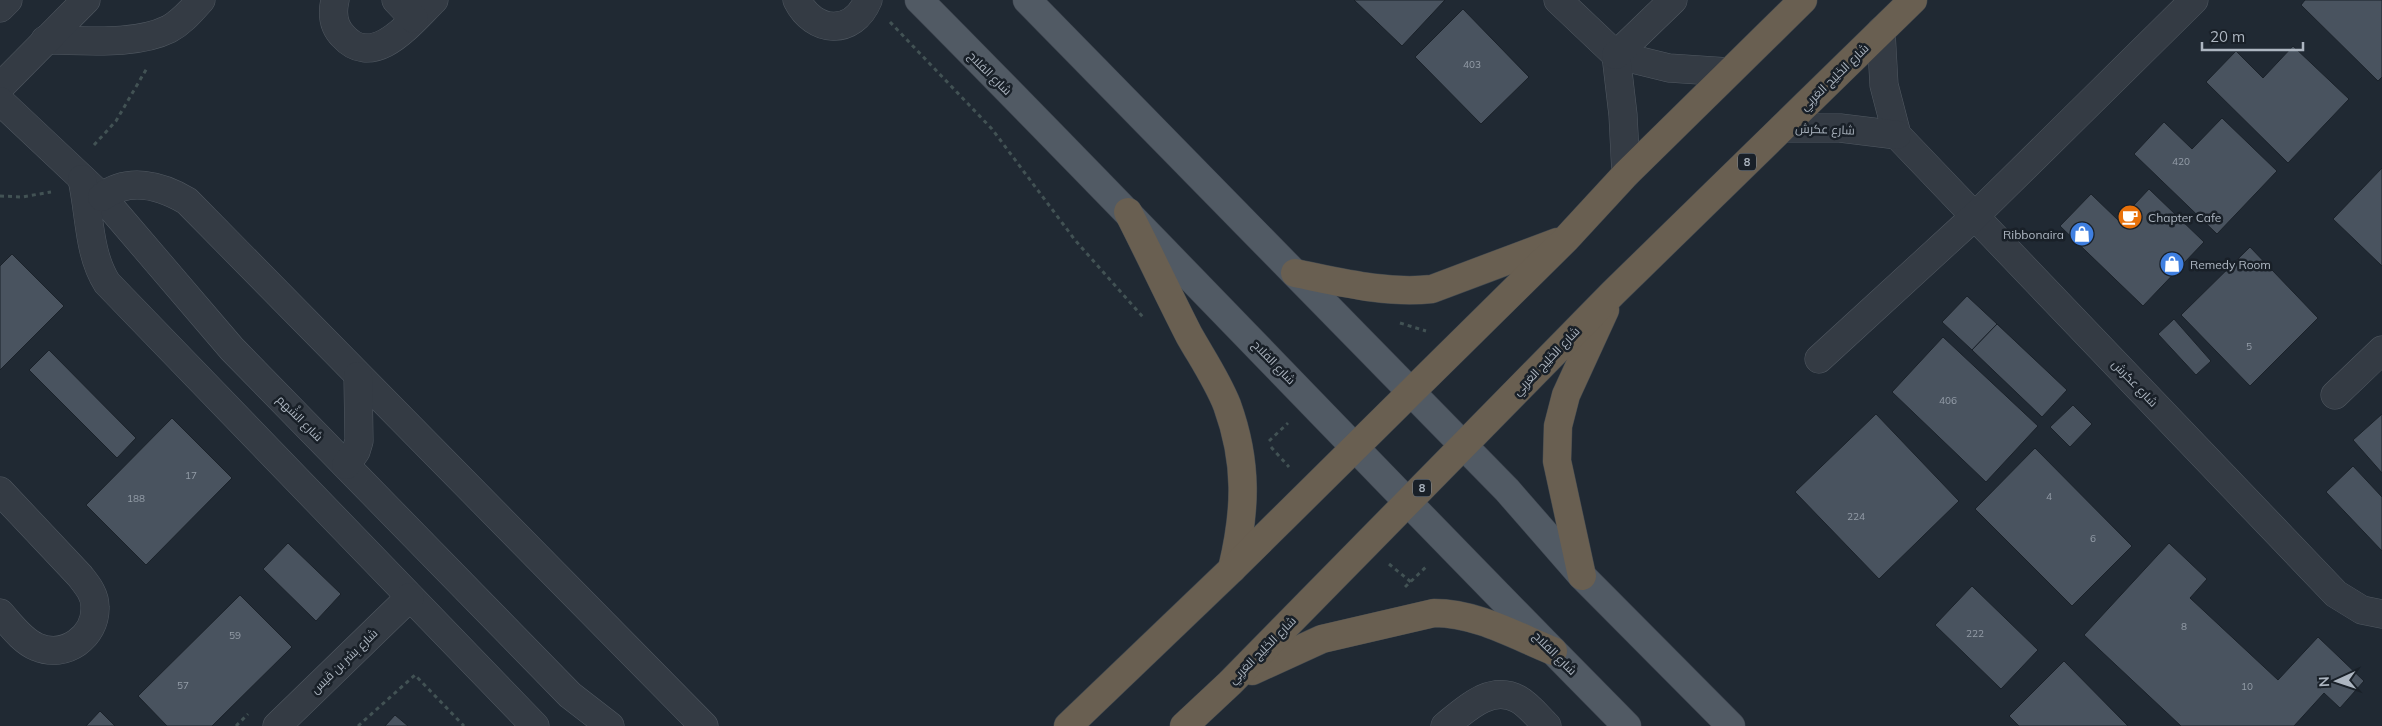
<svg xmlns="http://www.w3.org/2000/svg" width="2382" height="726" font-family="Mulish,Cairo,sans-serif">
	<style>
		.building { fill: #49535f; stroke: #1b222a }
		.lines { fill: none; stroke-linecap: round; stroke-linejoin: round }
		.minor-casing { stroke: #515962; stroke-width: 29 }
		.major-casing { stroke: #3d444e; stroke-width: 29 }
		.highway-casing { stroke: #3e464e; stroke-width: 29 }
		.path { stroke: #425254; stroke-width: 3; stroke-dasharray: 4 4; stroke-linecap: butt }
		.minor { stroke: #343b44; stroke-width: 28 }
		.major { stroke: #515a64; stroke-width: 28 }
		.highway { stroke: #695f51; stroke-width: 28 }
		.labels { text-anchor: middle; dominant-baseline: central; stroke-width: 5; stroke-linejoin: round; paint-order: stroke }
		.number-label { font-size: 10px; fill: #949da8 }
		.shield { fill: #192028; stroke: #818993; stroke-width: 1 }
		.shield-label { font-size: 11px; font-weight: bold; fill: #adb6c1 }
		.street-label { font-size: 12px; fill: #adb6c1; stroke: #192028 }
		.poi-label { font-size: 12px; fill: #adb6c1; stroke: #192028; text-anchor: start }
	</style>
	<rect width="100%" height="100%" fill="#202933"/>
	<g class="building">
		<polygon points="1354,0 1445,0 1402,46"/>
		<polygon points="2305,0 2382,0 2382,77 2378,81 2301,5"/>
		<polygon points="1463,9 1529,77 1481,124 1415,57"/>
		<polygon points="2293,46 2349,99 2288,163 2206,82 2236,51 2263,78"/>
		<polygon points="2222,118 2277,171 2217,234 2134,154 2164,122 2192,149"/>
		<polygon points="2382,168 2382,266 2333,219"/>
		<polygon points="2149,189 2204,242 2143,306 2060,226 2091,194 2119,221"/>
		<polygon points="2250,247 2318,318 2250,386 2181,315"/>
		<polygon points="12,254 64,306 0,370 0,266"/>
		<polygon points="1967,296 1997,324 1972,350 1942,322"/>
		<polygon points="2174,319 2211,361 2196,375 2158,334"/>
		<polygon points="1997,324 2067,390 2042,417 1972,350"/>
		<polygon points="1943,337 2038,426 1986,482 1892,392"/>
		<polygon points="49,350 136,438 117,458 29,370"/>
		<polygon points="2073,405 2092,424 2070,447 2050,427"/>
		<polygon points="1876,414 1959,501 1879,579 1795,492"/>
		<polygon points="2382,414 2382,473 2353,440"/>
		<polygon points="172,418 232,478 146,565 86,505"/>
		<polygon points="2035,448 2132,546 2072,606 1975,509"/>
		<polygon points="2353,466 2382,497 2382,551 2326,492"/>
		<polygon points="288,543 341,594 316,621 263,569"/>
		<polygon points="2169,543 2207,579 2190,598 2278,680 2318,637 2364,681 2340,708 2324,693 2294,726 2181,726 2084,635"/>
		<polygon points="1972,586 2038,650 2001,689 1935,625"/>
		<polygon points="240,595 292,647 212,726 167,726 138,696"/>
		<polygon points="2064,661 2128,726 2019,726 2009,716"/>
		<polygon points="100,711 115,726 86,726"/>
		<polygon points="395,715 408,726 385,726"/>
	</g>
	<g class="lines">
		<defs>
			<g id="minor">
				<path d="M 335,0 C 332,13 333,26 343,36 C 374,71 412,21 434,0"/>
				<polyline points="396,0 414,19"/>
				<path d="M 797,0 C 814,34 853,36 868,0"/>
				<polyline points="1558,0 1616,55 1669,68 1729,72"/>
				<polyline points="0,8 8,0"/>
				<polyline points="1881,31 1884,85 1897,135 2336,594 2362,610 2382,614"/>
				<path d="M 45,40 C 83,40 135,46 169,29 C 182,22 191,11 201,0"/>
				<polyline points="1616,55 1623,115 1626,174"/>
				<polyline points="1616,55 1673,0"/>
				<polyline points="0,87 86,0"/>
				<polyline points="0,101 102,197 232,349 570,695 610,726"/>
				<polyline points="1782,128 1840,128 1897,135"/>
				<path d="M 82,179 C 90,214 88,253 107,283 L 535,726"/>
				<path d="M 102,197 C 128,177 160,185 187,201 L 704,726"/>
				<polyline points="1819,359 1975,216 2194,0"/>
				<polyline points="2335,395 2382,350"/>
				<polyline points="346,465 356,451 359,441 358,376"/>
				<path d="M 0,491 L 80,576 C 87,585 95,594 95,607 C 96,637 65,659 37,647 C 22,641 10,624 0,613"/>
				<polyline points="277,726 410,597"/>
				<path d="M 1445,726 C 1465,710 1490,684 1518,699 C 1529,705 1538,717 1547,726"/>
			</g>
			<g id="major">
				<path d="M 919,0 C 1157,240 1389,486 1627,726"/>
				<polyline points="1027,0 1507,490 1582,576 1731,726"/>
			</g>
			<g id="highway">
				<path d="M 1128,212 C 1149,253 1168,294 1189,335 C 1202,358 1217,380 1227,405 C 1248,463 1246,511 1232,569"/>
				<path d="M 1295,273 C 1340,282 1386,294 1432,289 L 1557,242"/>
				<polyline points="1582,576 1557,461 1558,426 1566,395 1605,310"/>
				<path d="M 1252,671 L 1322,639 L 1434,613 C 1476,613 1514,635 1553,651"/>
				<polyline points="1068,726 1232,569 1411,392 1566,239 1626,174 1803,0"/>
				<polyline points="1184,726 1230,683 1613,293 1913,0"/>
			</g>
		</defs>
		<use href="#minor" class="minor-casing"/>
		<use href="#major" class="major-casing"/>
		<use href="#highway" class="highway-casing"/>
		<g class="path">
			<polyline points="890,22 992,129 1075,240 1143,317"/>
			<polyline points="94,145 116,121 147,68"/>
			<polyline points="0,196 22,197 51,192"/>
			<polyline points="1400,323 1426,331"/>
			<polyline points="1269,441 1288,423"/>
			<polyline points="1271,447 1289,467"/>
			<polyline points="1389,564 1411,582"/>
			<polyline points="1405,587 1426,567"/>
			<polyline points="236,726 248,714"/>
			<polyline points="358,726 415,675 464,726"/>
		</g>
		<use href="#minor" class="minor"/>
		<use href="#major" class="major"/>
		<use href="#highway" class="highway"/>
	</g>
	<defs>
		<symbol id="cafe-disc" viewBox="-11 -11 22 22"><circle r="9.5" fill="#e8710a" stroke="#192028"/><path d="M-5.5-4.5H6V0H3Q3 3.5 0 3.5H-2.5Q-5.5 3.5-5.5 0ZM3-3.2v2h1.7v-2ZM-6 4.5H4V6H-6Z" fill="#fff"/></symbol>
		<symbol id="shop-disc" viewBox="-11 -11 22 22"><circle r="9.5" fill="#3f7fe0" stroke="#192028"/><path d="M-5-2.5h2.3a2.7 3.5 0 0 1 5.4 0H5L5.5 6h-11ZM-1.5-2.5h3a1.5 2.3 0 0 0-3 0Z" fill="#fff"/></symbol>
	</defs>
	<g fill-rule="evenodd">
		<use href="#cafe-disc" x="2116" y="203" width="28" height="28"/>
		<use href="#shop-disc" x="2068" y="220" width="28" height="28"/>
		<use href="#shop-disc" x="2158" y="250" width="28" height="28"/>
	</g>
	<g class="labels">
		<g class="number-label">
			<text x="1472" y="64">403</text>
			<text x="2181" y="161">420</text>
			<text x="2249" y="346">5</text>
			<text x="1948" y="400">406</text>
			<text x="191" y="475">17</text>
			<text x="2049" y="496">4</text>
			<text x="136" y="498">188</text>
			<text x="1856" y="516">224</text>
			<text x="2093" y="538">6</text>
			<text x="2184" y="626">8</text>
			<text x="1975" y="633">222</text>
			<text x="235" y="635">59</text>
			<text x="183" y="685">57</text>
			<text x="2247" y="686">10</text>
		</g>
		<g class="shield">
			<rect x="1738" y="153.5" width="18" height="17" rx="4"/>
			<rect x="1413" y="479.5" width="18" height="17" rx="4"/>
		</g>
		<g class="shield-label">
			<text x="1747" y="162">8</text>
			<text x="1422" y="488">8</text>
		</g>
		<g class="street-label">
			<text transform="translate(990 73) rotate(45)">شارع الفلاح</text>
			<text transform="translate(1834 77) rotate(-44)">شارع الخَلِيج العَربِي</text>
			<text transform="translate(1825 129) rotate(2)">شارع عكرش</text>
			<text transform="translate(1546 361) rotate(-46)">شارع الخَلِيج العَربِي</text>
			<text transform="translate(1274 362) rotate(46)">شارع الفلاح</text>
			<text transform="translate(2135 383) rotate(46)">شارع عكرش</text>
			<text transform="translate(300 418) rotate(45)">شارع الشَّهم</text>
			<text transform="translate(1262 650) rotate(-45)">شارع الخَلِيج العَربِي</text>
			<text transform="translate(1555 653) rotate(45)">شارع الفلاح</text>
			<text transform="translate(344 661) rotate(-44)">شارع بِشر بن قَيس</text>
		</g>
		<g class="poi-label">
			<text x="2148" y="217">Chapter Cafe</text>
			<text x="2064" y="234" text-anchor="end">Ribbonaira</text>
			<text x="2190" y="264">Remedy Room</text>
		</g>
	</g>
	<g transform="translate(2337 681) rotate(267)" stroke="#192028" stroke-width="4" paint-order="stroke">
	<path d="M0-4L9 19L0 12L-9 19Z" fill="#adb6c1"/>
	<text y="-8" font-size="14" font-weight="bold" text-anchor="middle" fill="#adb6c1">N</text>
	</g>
	<path d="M2202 42v8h101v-8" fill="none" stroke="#adb6c1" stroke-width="2.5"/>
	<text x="2210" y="42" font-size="15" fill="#adb6c1" stroke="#192028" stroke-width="4" paint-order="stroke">20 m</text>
</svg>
